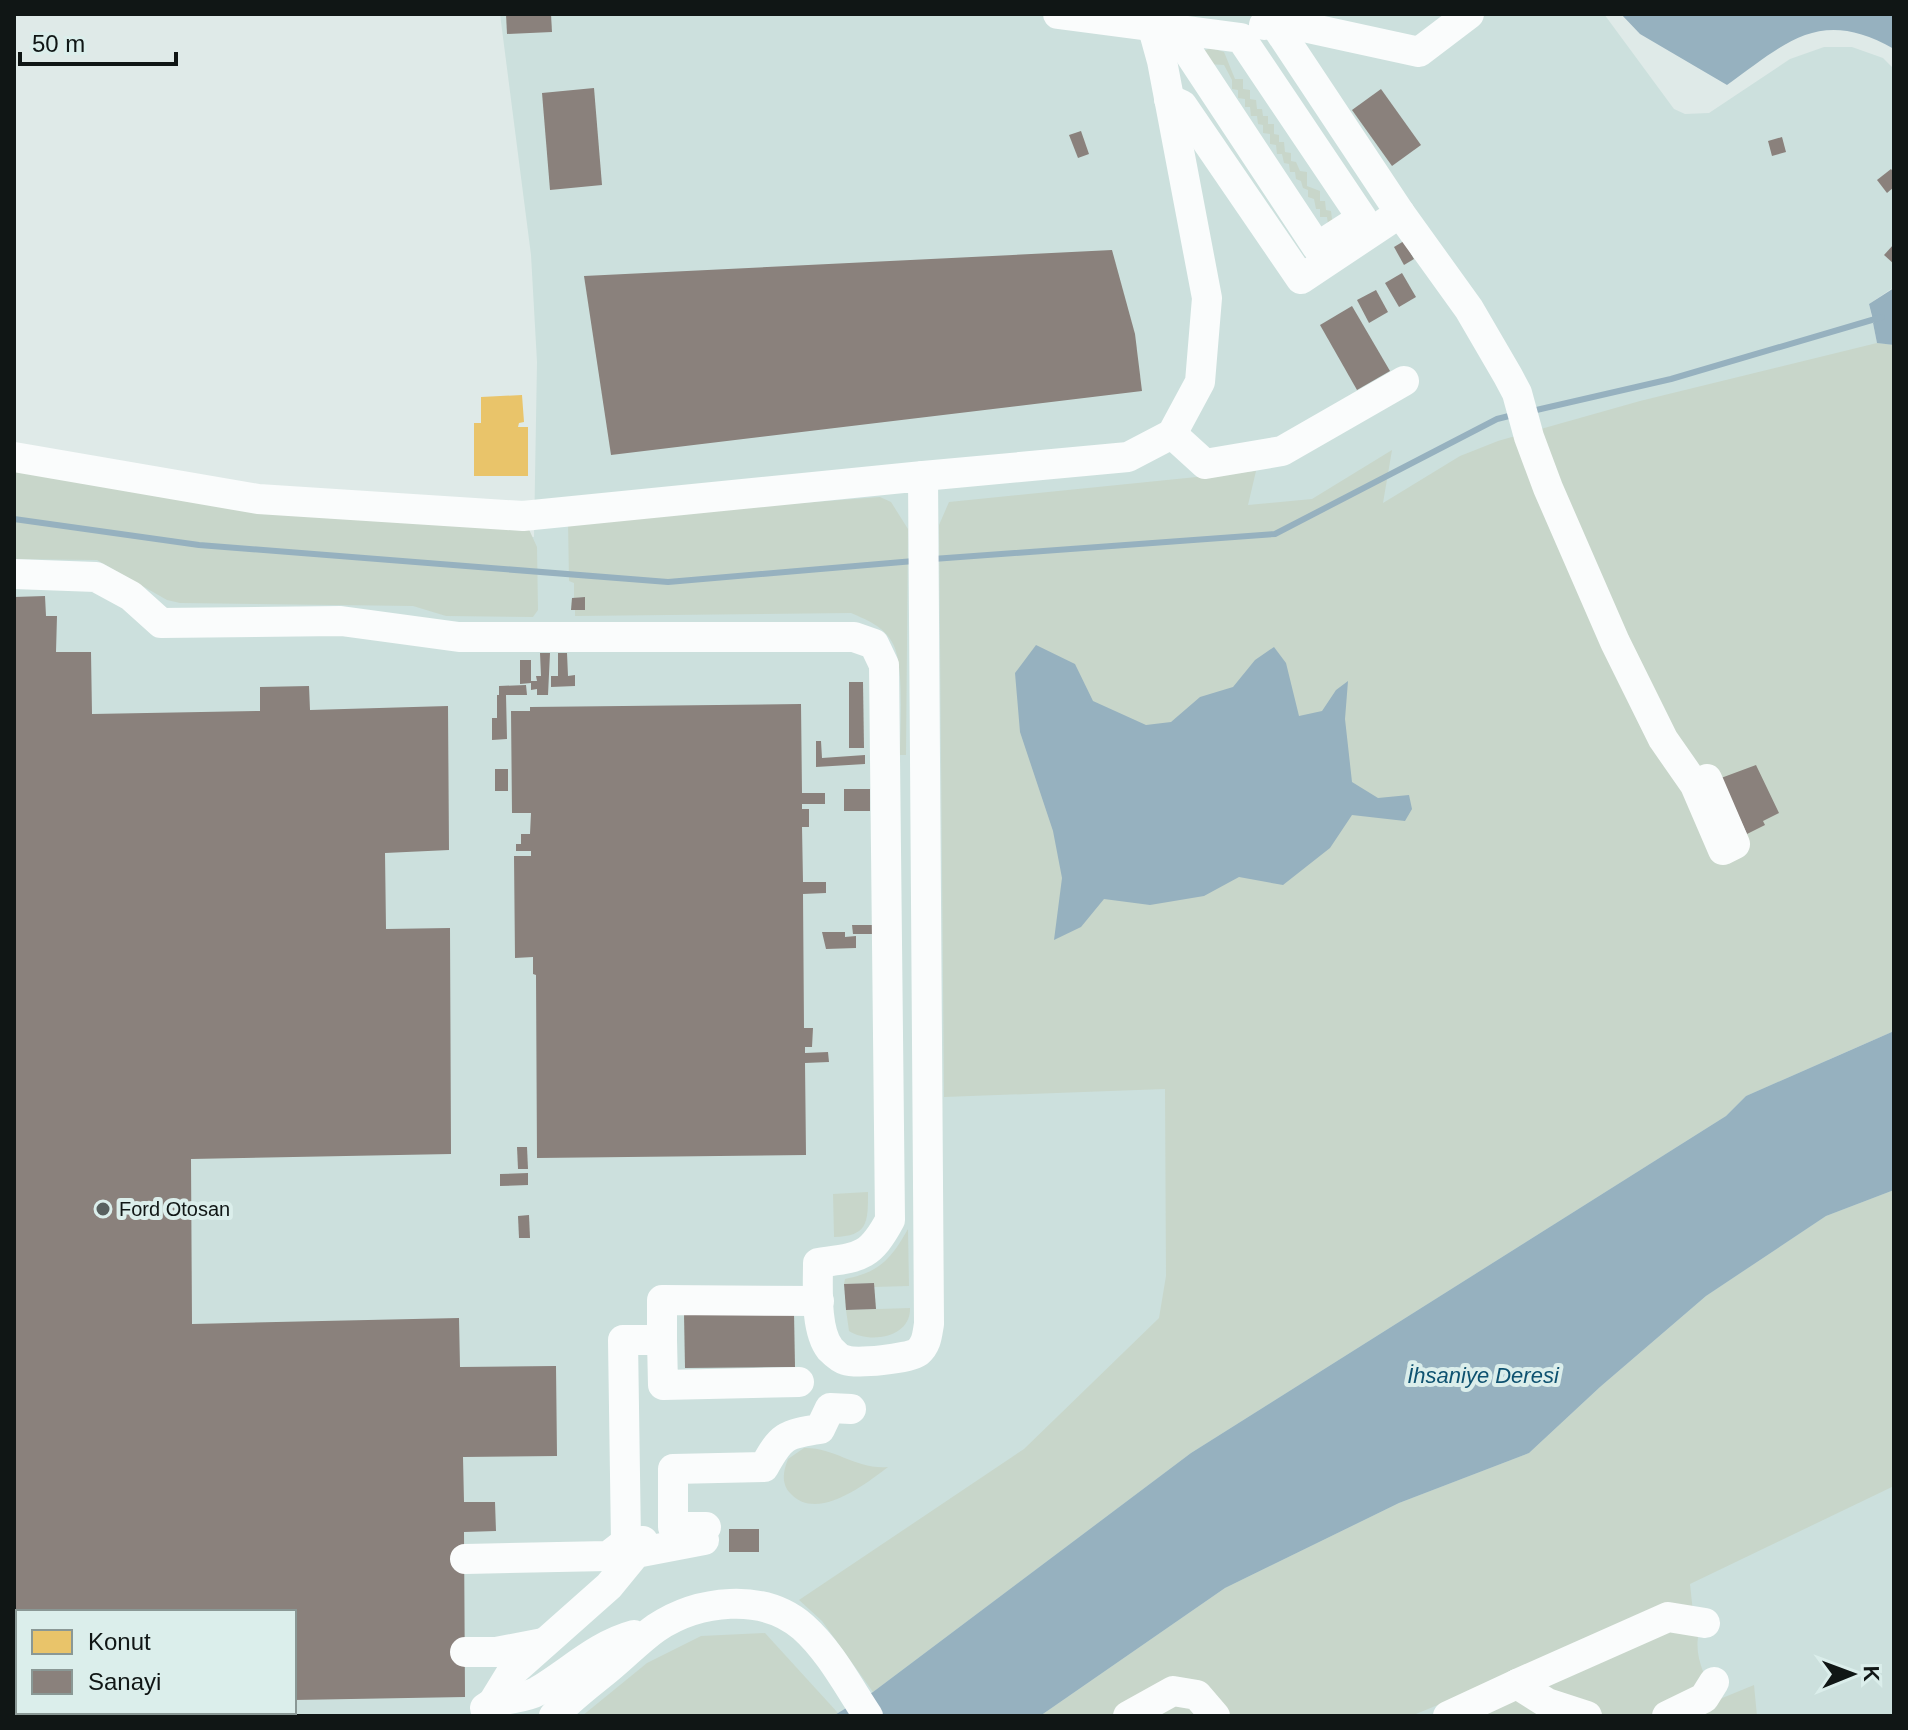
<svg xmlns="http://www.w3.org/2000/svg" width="1908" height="1730" font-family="Helvetica,sans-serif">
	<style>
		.built { fill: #cce0dd; fill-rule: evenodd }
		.green { fill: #c8d6ca }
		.water { fill: #96b1bf }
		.homes { fill: #e9c46a }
		.industry { fill: #8a817c }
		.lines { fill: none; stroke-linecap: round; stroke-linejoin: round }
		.stream { stroke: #96b1bf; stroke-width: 6 }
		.minor { stroke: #fafcfc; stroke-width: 30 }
		.poi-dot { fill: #58605f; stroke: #dbeeeb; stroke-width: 3 }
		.labels { text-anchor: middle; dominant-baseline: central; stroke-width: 8; stroke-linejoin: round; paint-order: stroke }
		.poi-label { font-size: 20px; fill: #101615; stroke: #dbeeeb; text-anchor: start }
		.water-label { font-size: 22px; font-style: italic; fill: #0e5270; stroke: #dbeeeb }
	</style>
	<rect width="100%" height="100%" fill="#dfeae8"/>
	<path class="built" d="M 500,14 L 1604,14 L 1674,109 L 1685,114 L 1709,113 L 1790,59 L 1824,47 L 1852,47 L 1883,58 L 1894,69 L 1894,287 L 1869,304 L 1877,342 L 1894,345 L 1894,1031 L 1827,1059 L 1894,1130 L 1894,1716 L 14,1716 L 14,477 L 415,528 L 534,537 L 537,362 L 531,255 ZM 18,1612 L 294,1612 L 294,1712 L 18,1712 Z"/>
	<g class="green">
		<polygon points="1211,48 1224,52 1235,79 1243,79 1243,89 1250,90 1250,99 1256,100 1257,109 1262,109 1263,116 1268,116 1268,124 1274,124 1274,134 1279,135 1279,142 1284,142 1285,152 1291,153 1291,161 1296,162 1300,171 1307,172 1307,186 1320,191 1320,201 1325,201 1326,210 1331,211 1332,219 1338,220 1328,224 1327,217 1320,217 1320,209 1316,209 1314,199 1308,197 1308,190 1303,188 1301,181 1296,179 1295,172 1290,172 1289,164 1284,163 1282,154 1277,154 1276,145 1270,144 1270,134 1263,133 1263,125 1258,124 1257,116 1251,116 1250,107 1245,107 1245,99 1238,98 1238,90 1232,89 1232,80 1224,65 1206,64 1203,51"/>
		<polygon points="1877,343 1894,345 1894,1031 1746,1096 1726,1116 1191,1453 873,1692 822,1621 799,1600 1024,1449 1159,1318 1166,1276 1165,1089 944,1097 939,525 949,502 1256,471 1248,505 1312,499 1392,450 1383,503 1460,456 1498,441 1640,401"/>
		<polygon points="14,469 527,525 537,547 538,610 533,617 446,616 413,606 180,603 167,600 97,560 14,559"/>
		<path d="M 880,497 L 891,502 L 908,529 L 906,755 L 900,755 C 900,727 905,663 892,642 C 883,626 867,620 851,613 L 575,616 L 575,610 L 585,610 L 584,597 L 574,598 L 574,583 L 569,581 L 568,521 Z"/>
		<path d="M 1894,1190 L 1894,1486 L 1690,1584 L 1695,1631 L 1699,1632 C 1693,1657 1706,1677 1715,1701 L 1754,1685 L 1757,1716 L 1429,1716 L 1591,1642 L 1411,1716 L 1040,1716 L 1225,1588 L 1399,1503 L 1529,1453 L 1600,1387 L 1706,1296 L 1826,1216 Z"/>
		<path d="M 868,1192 C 868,1223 868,1236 834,1237 L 833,1194 Z"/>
		<path d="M 908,1229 L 909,1286 L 874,1287 L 874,1283 L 844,1284 L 845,1279 C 880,1272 891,1259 908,1229 Z"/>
		<path d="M 910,1308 C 911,1338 869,1344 849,1331 L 846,1310 Z"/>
		<path d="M 804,1448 C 834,1447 857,1470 888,1467 C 866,1484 817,1522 791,1494 C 781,1484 783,1472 788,1459 Z"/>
		<polygon points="765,1633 838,1713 833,1716 582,1716 647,1663 701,1636"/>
	</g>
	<g class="water">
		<path d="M 1621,14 L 1894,14 L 1894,49 C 1820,7 1787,42 1727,85 L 1640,34 Z"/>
		<polygon points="1894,288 1894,345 1877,343 1873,323 1878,319 1873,320 1869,304"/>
		<polygon points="1036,645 1075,664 1093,701 1146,725 1171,722 1200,697 1233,687 1255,660 1274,647 1286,663 1299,716 1322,711 1336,690 1348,681 1345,719 1352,782 1378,798 1409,795 1412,809 1405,821 1352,815 1330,848 1283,885 1239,877 1204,896 1150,905 1104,899 1081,927 1054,940 1062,878 1053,831 1020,732 1015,673"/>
		<polygon points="1894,1031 1894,1190 1826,1216 1706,1296 1600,1387 1529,1453 1399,1503 1225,1588 1040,1716 833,1716 873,1692 1191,1453 1726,1116 1746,1096"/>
	</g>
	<polygon class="homes" points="522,395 524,422 519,423 518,427 528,427 528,476 474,476 474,423 481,423 481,397"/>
	<g class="industry">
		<polygon points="506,14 551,14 552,32 507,34"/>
		<polygon points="594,88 602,185 550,190 542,93"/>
		<polygon points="1381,89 1421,145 1392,166 1352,110"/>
		<polygon points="1081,131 1089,154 1078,158 1069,135"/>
		<polygon points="1782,137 1786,152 1772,156 1768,141"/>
		<polygon points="1891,169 1894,173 1894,187 1887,193 1877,180"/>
		<polygon points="1404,241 1414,259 1404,265 1394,247"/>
		<polygon points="1894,244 1894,264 1884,255"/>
		<polygon points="1112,250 1135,334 1142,391 611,455 584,276"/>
		<polygon points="1402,273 1416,297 1399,307 1385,283"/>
		<polygon points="1376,290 1388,312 1369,323 1357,300"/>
		<polygon points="1352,306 1390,371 1357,390 1320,325"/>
		<polygon points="45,596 46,616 57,616 56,652 91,652 92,714 260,711 260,687 309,686 310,710 448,706 449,850 385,853 386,929 450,928 451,1154 191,1159 192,1324 459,1318 460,1367 556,1366 557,1456 463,1457 464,1502 495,1502 496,1531 464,1532 465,1697 294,1700 294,1612 18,1612 18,1705 14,1705 14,597"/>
		<polygon points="585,597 585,610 571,610 572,598"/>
		<polygon points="540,653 550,653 548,695 537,695 537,689 531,690 531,683 520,684 520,660 531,660 531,681 537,681 536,676 541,676"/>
		<polygon points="558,653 567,653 568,676 575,675 575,686 551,687 551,676 558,676"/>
		<polygon points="849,682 863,682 864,748 849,748"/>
		<polygon points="526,685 527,695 506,695 507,739 492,740 492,718 497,718 497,695 499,695 499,686"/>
		<polygon points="801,704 802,793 825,793 825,804 802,804 802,809 809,809 809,827 802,827 803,882 826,882 826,893 803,894 804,1028 813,1028 812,1047 805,1047 805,1053 828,1052 829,1062 805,1063 806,1155 537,1158 536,975 533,974 533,957 515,958 514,856 531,856 531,851 516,851 516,844 521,844 521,834 530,834 531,813 512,813 511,711 530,711 530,707"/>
		<polygon points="816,741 821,741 822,758 865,755 865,764 816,767"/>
		<polygon points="1756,765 1779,813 1763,821 1765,825 1747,834 1721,778"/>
		<rect x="495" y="769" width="13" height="22"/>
		<rect x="844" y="789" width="26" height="22"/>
		<polygon points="852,925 873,925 873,934 853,934"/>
		<polygon points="822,932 845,932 845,937 856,936 856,948 826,949"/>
		<polygon points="517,1147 527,1147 528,1169 518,1169"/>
		<polygon points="528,1173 528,1185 500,1186 500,1174"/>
		<polygon points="529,1215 530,1238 519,1238 518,1216"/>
		<polygon points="874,1283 876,1309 846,1310 844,1284"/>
		<polygon points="794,1312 795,1367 685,1368 684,1314"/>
		<rect x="729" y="1529" width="30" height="23"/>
	</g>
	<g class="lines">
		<g class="stream">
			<polyline points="1532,411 1671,379 1882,317"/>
			<polyline points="14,519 199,545 668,582 914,561"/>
			<polyline points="933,559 1275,534 1497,419 1513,415"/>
		</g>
		<g class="minor">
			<polyline points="1058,14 1241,38 1362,218 1317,247 1173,29"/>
			<polyline points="1264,25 1272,20 1419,52 1469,14"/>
			<polyline points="1169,99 1182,105 1301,279 1400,213 1272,20"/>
			<polyline points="1400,213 1469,309 1508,376 1517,393 1529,437 1548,488 1615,642 1663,739 1695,785 1723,850 1735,844 1707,779 1695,785"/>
			<polyline points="1172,434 1205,464 1282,451 1404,381"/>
			<path d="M 14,457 L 258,499 L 523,516 L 923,476 L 929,1324 C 927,1335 927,1344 918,1352 C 908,1359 857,1364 845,1360 C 840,1359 833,1352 830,1349 C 815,1330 818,1287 818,1263 C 859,1257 869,1259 890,1220 L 884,665 L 874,644 L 854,637 L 459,637 L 341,621 L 161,623 L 131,596 L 96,577 L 14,574"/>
			<polyline points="923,476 1128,457 1172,434 1200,382 1207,298 1162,61 1149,14"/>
			<polyline points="662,1340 662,1300 819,1301"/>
			<path d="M 706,1527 L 673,1527 L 673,1469 L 764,1467 C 781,1436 785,1434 820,1429 L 830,1408 L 851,1409"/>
			<polyline points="626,1542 623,1340 662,1340 663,1385 799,1382"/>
			<polyline points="465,1559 608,1556 626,1542 643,1541"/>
			<polyline points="465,1652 496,1652 543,1643"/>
			<polyline points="492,1704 511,1673 609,1586 636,1553 704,1540"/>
			<path d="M 485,1708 C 500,1697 522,1700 538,1691 C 570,1672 597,1645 634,1635"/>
			<path d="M 554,1716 C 570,1698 591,1683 609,1668 C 625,1655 639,1640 656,1628 C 698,1600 763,1592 803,1627 C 830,1651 848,1686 868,1716"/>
			<polyline points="1128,1716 1173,1691 1197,1695 1215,1716"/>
			<polyline points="1448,1716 1517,1684"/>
			<polyline points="1587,1716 1547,1703 1517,1684 1668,1617 1705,1623"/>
			<polyline points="1667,1716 1704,1698 1714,1682"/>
		</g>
	</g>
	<circle class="poi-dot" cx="103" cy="1209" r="8"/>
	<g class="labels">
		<g class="poi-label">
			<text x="119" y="1209">Ford Otosan</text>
		</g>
		<g class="water-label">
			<text x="1483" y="1375">İhsaniye Deresi</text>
		</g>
	</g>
	<rect width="1908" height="1730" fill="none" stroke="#101615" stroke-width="32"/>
	<rect x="16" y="1610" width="280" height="104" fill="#dbeeeb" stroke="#8a9895" stroke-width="2"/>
	<rect x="32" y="1630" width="40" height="24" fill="#e9c46a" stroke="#8a9895" stroke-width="2"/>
	<text x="88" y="1650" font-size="24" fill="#101615">Konut</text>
	<rect x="32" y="1670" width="40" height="24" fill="#8a817c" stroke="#8a9895" stroke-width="2"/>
	<text x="88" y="1690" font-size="24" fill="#101615">Sanayi</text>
	<g transform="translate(1852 1674) rotate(89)" stroke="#dbeeeb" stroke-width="6" paint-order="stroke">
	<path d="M0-6L14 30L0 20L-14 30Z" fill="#101615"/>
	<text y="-12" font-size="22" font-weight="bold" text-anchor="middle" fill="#101615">K</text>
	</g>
	<path d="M20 52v12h156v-12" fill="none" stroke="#101615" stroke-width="4"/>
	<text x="32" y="52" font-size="24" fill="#101615" stroke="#dbeeeb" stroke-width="6" paint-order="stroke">50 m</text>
</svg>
